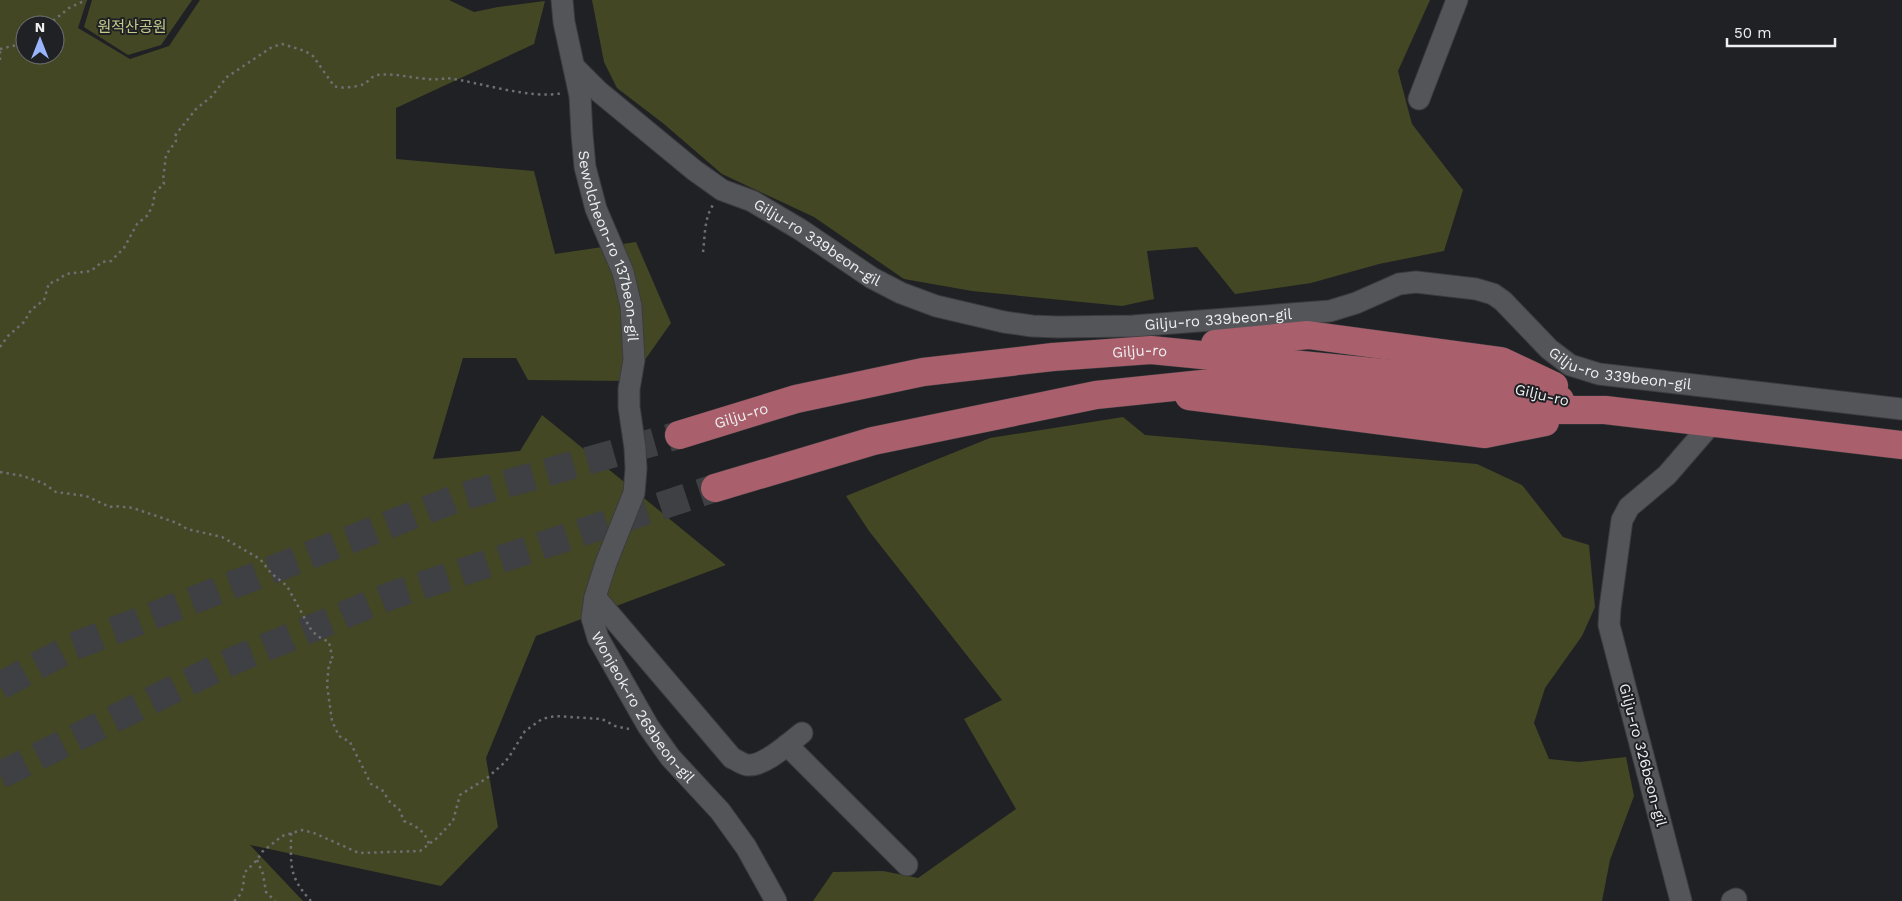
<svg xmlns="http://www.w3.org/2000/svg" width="1902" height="901" font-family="'Work Sans','Noto Sans KR',sans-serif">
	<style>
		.green { fill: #444724; fill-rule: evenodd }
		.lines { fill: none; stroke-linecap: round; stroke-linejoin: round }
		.major-tunnel { stroke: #3f4043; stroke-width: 28; stroke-dasharray: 28 14; stroke-linecap: butt }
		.minor-casing { stroke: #3c3c3f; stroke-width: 23 }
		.major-casing { stroke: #3c3c3f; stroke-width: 29 }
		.path { stroke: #6e6f72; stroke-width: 2.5; stroke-dasharray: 2.5 4; stroke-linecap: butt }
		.minor { stroke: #545559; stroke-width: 21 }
		.major { stroke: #a9606c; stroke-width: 28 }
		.labels { text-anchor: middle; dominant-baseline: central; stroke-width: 4; stroke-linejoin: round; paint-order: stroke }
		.park-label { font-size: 15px; fill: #c4cb8c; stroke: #202124 }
		.street-label { font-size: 15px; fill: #eeeff1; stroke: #202124 }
	</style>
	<rect width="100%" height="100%" fill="#202124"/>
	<g class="green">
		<path d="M 0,0 L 87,0 L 78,28 L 130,59 L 169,46 L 200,0 L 449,0 L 474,12 L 498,7 L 545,1 L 534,44 L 396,108 L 396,159 L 534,171 L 555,254 L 636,242 L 671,323 L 630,381 L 528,380 L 516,358 L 463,358 L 433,459 L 520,451 L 542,415 L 726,565 L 536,636 L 486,758 L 498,827 L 441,886 L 250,845 L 303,901 L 0,901 ZM 25,25 L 55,25 L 55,55 L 25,55 Z"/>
		<polygon points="92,0 192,0 161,45 128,55 84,27"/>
		<polygon points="592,0 1430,0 1398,71 1412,124 1463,190 1444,251 1379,264 1311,283 1235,294 1197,247 1147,251 1154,299 1122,306 972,291 904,279 814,217 722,174 664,124 617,88 604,62"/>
		<polygon points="1123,417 1145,435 1477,464 1522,485 1563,537 1589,545 1595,607 1582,636 1545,688 1534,723 1549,759 1579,762 1626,757 1634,796 1610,860 1602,901 813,901 833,872 883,871 918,878 1016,809 964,719 1002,700 869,531 846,496 990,438"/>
	</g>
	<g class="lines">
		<g class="major-tunnel">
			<polyline points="0,686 72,647 460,497 679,435"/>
			<polyline points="0,775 223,665 390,596 715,488"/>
		</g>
		<defs>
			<g id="minor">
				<path id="s1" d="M 562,0 L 564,22 L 580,96 L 582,134 L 585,167 L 596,209 L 623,272 L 631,306 L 634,360 L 629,389 L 629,407 L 635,448 L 636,469 L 634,493 L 606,563 L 595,597 L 592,618 L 598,638 L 648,726 L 670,757 L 720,811 L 746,847 L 776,901"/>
				<path id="s2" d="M 574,67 L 597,90 L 694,170 L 722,190 L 752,201 L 801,230 L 872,278 L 901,293 L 936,306 L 1004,322 L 1032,326 L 1058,327 L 1133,326 L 1330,311 L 1356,303 L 1399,284 L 1416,282 L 1476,289 L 1493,294 L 1503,301 L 1549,349 L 1570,365 L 1599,374 L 1902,409"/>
				<polyline points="1419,99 1457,0"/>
				<path d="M 595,597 L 732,758 C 737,760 742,764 747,765 C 764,767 789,743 802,733"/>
				<polyline points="787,745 907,865"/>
				<polyline points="1681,901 1609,625 1610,608 1622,520 1629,507 1667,475 1712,423"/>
				<polyline points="1732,901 1736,899"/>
			</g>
			<g id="major">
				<polyline points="1215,344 1308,335 1501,361 1554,386"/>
				<polyline points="1189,396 1485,434 1545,422"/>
				<path id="s3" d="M 679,435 L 796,399 L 923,372 L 1053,357 L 1151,350 L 1495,384 L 1560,400"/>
				<polyline points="715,488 873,441 1096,395 1231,381 1493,410 1605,410 1902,445"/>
			</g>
		</defs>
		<use href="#minor" class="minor-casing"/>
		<use href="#major" class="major-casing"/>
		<g class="path">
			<polyline points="48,25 69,8 86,0"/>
			<polyline points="0,49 25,43"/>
			<polyline points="0,51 0,60"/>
			<path d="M 703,252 C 705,238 704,218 713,205"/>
			<path d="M 0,347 L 8,336 L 24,322 L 31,310 L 44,300 L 49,283 L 55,282 L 66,274 L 91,271 L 102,262 L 111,261 L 124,248 L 137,224 L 148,215 L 153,204 L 155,192 L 164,184 L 163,180 L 166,155 L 176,141 L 175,136 L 177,133 L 196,109 L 211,97 L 227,77 L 272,47 L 282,44 L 305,51 L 313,56 L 334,86 C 341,89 357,87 364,84 C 369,81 372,76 377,75 C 401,72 424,83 447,78 C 478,82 533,100 562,93"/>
			<path d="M 0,472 L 23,476 L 43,483 L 56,492 L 86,496 L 110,507 L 115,506 L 133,508 L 177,523 L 187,529 L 222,537 L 260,559 L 271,573 L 287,586 L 310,628 L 317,636 L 329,642 L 333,661 L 329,663 L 327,685 L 332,721 L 339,736 L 350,742 L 371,784 L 382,790 L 390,802 L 399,809 L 404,821 C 416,826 425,831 429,844"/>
			<path d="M 291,833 C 291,865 288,876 311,901"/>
			<polyline points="257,860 263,874 266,892 275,901"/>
			<path d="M 234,901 C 243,895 244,883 244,873 L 257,860 L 262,852 L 282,836 L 302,830 L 314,833 L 359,853 L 420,851 L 437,838 L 453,821 L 460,795 L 487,778 L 504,763 L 509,757 L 525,731 L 542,719 L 555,716 L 602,719 L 615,726 L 629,729"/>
		</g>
		<use href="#minor" class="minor"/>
		<use href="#major" class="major"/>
	</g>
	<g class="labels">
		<g class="park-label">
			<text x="132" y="27">원적산공원</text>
		</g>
		<g class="street-label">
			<text stroke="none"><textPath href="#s2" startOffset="302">Gilju-ro 339beon-gil</textPath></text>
			<text stroke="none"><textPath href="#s1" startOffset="252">Sewolcheon-ro 137beon-gil</textPath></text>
			<text stroke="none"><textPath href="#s2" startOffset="722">Gilju-ro 339beon-gil</textPath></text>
			<text stroke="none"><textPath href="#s3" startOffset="470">Gilju-ro</textPath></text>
			<text stroke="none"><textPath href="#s2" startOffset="1158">Gilju-ro 339beon-gil</textPath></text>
			<text transform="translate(1542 395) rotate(13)">Gilju-ro</text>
			<text stroke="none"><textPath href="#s3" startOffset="65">Gilju-ro</textPath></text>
			<text stroke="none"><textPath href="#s1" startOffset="740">Wonjeok-ro 269beon-gil</textPath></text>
			<text transform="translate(1643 755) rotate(75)">Gilju-ro 326beon-gil</text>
		</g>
	</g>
	<g transform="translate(40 40)"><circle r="24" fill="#202124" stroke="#727376"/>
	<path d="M0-4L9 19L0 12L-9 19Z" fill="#99b5fd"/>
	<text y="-8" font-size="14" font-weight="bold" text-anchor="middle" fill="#eeeff1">N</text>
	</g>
	<path d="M1727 38v8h108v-8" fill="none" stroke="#eeeff1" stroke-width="2.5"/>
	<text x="1734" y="38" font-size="15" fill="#eeeff1" stroke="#202124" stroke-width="4" paint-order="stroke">50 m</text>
</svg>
